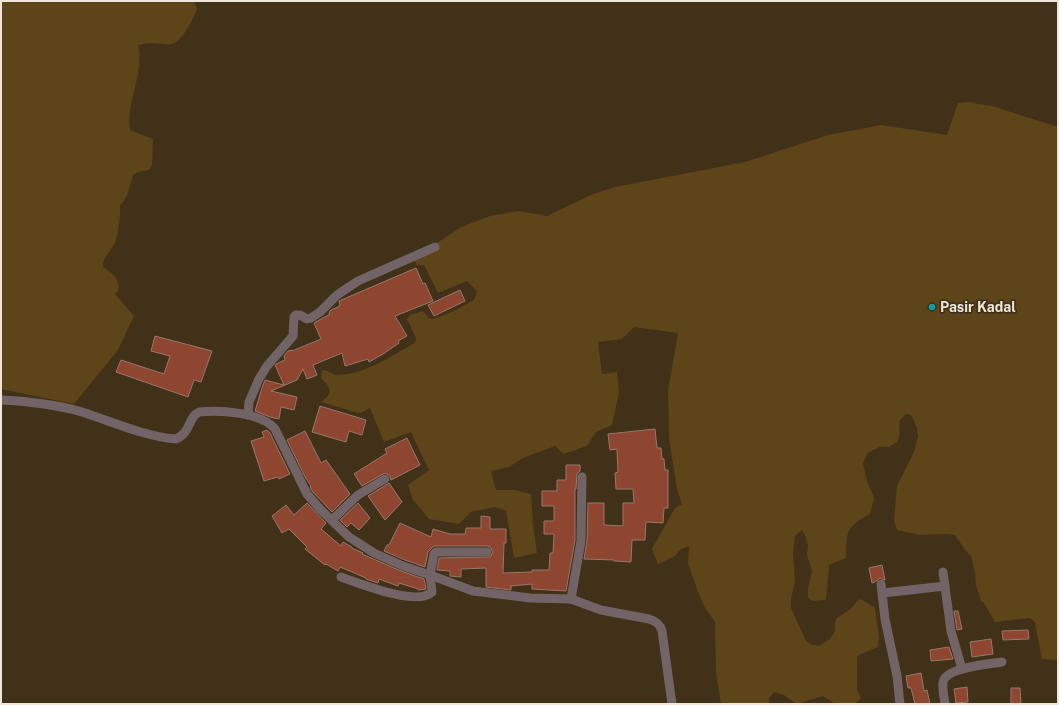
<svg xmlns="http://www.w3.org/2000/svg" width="1059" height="705" font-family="'Public Sans',sans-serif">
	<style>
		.green { fill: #5e4419 }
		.building { fill: #8e4630; stroke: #98776d }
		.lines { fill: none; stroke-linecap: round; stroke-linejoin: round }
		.minor { stroke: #726367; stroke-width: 9 }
		.culture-dot { fill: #0f9aa8; stroke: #403118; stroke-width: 1.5 }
		.labels { text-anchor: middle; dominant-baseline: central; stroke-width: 3.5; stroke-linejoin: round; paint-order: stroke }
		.poi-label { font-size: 14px; font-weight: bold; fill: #f0e6d8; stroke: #403118; text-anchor: start }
	</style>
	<rect width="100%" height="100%" fill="#403118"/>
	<g class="green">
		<path d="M 1,1 L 194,1 L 197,9 C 193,19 183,41 172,44 C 169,45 165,44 162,44 C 154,43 146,43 138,45 C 145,73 125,105 130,130 L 153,139 L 152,166 L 149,170 L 137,172 L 133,175 L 127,196 L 120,206 C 121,213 118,235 115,243 C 111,251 102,258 103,267 C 112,273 121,280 118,291 L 115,294 L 134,316 L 118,350 L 74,404 L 1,389 Z"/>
		<path d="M 967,102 L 992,106 L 1058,127 L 1058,660 L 1042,659 L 1035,623 L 1033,620 L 1029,618 L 995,622 L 984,603 L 981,601 L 976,585 L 975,572 L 971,556 L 965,550 L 955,535 L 946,534 L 920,535 L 897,530 L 894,521 L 897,486 L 914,452 L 918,436 L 917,428 L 911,415 L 906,414 L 900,420 L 899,438 L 897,442 L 889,447 L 880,447 L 867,453 L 863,464 L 867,481 L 874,498 L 870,514 C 845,528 847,530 846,558 L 829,565 L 826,600 L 812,601 L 808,597 L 808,588 L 812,571 L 807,555 L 808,546 L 806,537 L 802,530 L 795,536 L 793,553 L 795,582 L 791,599 L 791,608 L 806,641 L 810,644 L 819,646 L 830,639 L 835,631 L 835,622 L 837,618 L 852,608 L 857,601 L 861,599 L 875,608 L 879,638 L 878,647 L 861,654 L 857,657 L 857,690 L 861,698 L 855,704 L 835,704 L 823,696 L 797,704 L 784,695 L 774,692 L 769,698 L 769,704 L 721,704 L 716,672 L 715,622 L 705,608 L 698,592 L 688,563 L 689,546 L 681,549 L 675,556 L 658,564 L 652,549 L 675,508 L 682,504 L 677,489 L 669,438 L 668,391 L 678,333 L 634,327 L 622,339 L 598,342 L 602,374 L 617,372 L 619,393 L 612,425 L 596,432 L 587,446 L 564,454 L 555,446 L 523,458 L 509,467 L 491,471 L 496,490 L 515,490 L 531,494 L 533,525 L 537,553 L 514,558 L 506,511 L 495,507 L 471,512 L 459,524 L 429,519 L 413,500 L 408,485 L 429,470 L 411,432 L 384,442 L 370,408 L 361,413 L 355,412 L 321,402 C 333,394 332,388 321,378 L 322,370 C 329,370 333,376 339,375 C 366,374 392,355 415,343 L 416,338 L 407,319 L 410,315 L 423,311 L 429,318 L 433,319 L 452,312 L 474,300 L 477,291 L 467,281 L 438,293 L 424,265 L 417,265 L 411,255 L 437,243 L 461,227 L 490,216 L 518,211 L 547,216 L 593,194 L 615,187 L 745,162 L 828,135 L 881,125 L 947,135 L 958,103 Z"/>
	</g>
	<g class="building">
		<polygon points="416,268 423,284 425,283 433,301 395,316 407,336 398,341 399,343 383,354 369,362 368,359 345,366 342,353 313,365 317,375 307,379 303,369 297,380 271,391 297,397 294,410 281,407 279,419 270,417 255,411 262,388 265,380 284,385 275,365 278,363 285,360 284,356 288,351 292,350 292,351 321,339 314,323 330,314 329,312 331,310 340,306 339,301"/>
		<polygon points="460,290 465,301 434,316 428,305"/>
		<polygon points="155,336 212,351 201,382 194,380 188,397 116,372 121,360 164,374 170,356 151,351"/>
		<polygon points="320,406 366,420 362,435 349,431 346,442 312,432"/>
		<polygon points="655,429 657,448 661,448 662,459 664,459 665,470 668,470 668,508 664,508 663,523 646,522 645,540 632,540 631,562 614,561 614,560 584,559 587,541 588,503 604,503 604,525 623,526 623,503 634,503 633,489 616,489 615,473 618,472 617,449 610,450 608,434"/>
		<polygon points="267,430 270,433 290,474 279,479 278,477 264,481 251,441 264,437 262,432"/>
		<polygon points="305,431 321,463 326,460 350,494 332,512 312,491 310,487 311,486 305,477 287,440"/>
		<polygon points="407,438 420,465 391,480 390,476 385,473 362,486 354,474 387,453 385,449"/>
		<polygon points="566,465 580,465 580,471 577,474 576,489 575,489 575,540 566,591 532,589 532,584 511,586 511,590 486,587 486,568 461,569 461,577 450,576 450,571 437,570 439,558 490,557 493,552 490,547 487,546 434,546 428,552 425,567 405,560 384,551 387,545 389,545 400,523 431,537 433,529 450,534 465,534 466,528 481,528 481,516 490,517 490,529 506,529 506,543 504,543 503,573 532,572 532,570 549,570 550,553 553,553 554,534 544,534 544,521 554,521 554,506 542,506 542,491 557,491 557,480 566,480"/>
		<polygon points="389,483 402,502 385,520 368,496"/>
		<polygon points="307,503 326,523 321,529 341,546 343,542 352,547 352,548 363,553 362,554 401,571 424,579 426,589 418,590 418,589 399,583 398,586 379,579 378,583 366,579 366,578 340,567 338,571 326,564 325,565 305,549 307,547 289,529 282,533 272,516 286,505 294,515"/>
		<polygon points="358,503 370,518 359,530 351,523 347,527 340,520"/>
		<polygon points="882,565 885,580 880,578 875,582 872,583 869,568"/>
		<polygon points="954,611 958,611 962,629 957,630"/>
		<polygon points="1028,630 1029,639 1003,640 1002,631"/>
		<polygon points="991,639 993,654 972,657 970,642"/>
		<polygon points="949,647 953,659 931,661 930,650"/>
		<polygon points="921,673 924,691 927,690 930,704 915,704 911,688 908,688 906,676"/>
		<polygon points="967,687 968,702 956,703 954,689"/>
		<polygon points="1011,688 1020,688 1021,704 1011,704"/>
	</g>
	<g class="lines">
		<g class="minor">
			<path d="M 1,400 C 25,401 59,405 82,412 C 113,422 143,436 176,439 C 192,432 187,418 199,412 C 219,410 262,412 275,429 L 307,494 L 320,509 L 349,537 L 374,553 L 403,566 L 430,575 L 473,591 L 530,598 L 571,599 L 601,610 L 649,619 C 656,621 660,624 662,631 L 672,704"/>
			<polyline points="248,415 249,402 259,379 267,366 293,336 294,317 296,315 300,315 307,319 311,318 320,312 337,295 358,281 435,247"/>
			<polyline points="332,520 358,495 385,479"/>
			<polyline points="943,572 951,631 962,669"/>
			<path d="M 341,577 C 359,583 417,607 432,592 L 430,575 L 434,554 L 436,552 L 487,552"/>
			<polyline points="881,584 885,619 897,676 900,704"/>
			<polyline points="883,593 945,586"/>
			<polyline points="571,599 581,541 582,477"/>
			<path d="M 945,704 C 944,697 942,688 943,682 C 946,667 990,664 1002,662"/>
		</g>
	</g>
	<circle class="culture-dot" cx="932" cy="307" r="4"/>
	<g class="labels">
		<g class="poi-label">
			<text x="940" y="307">Pasir Kadal</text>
		</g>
	</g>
	<rect width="1059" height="705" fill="none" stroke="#f0e6d8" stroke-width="4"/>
</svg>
